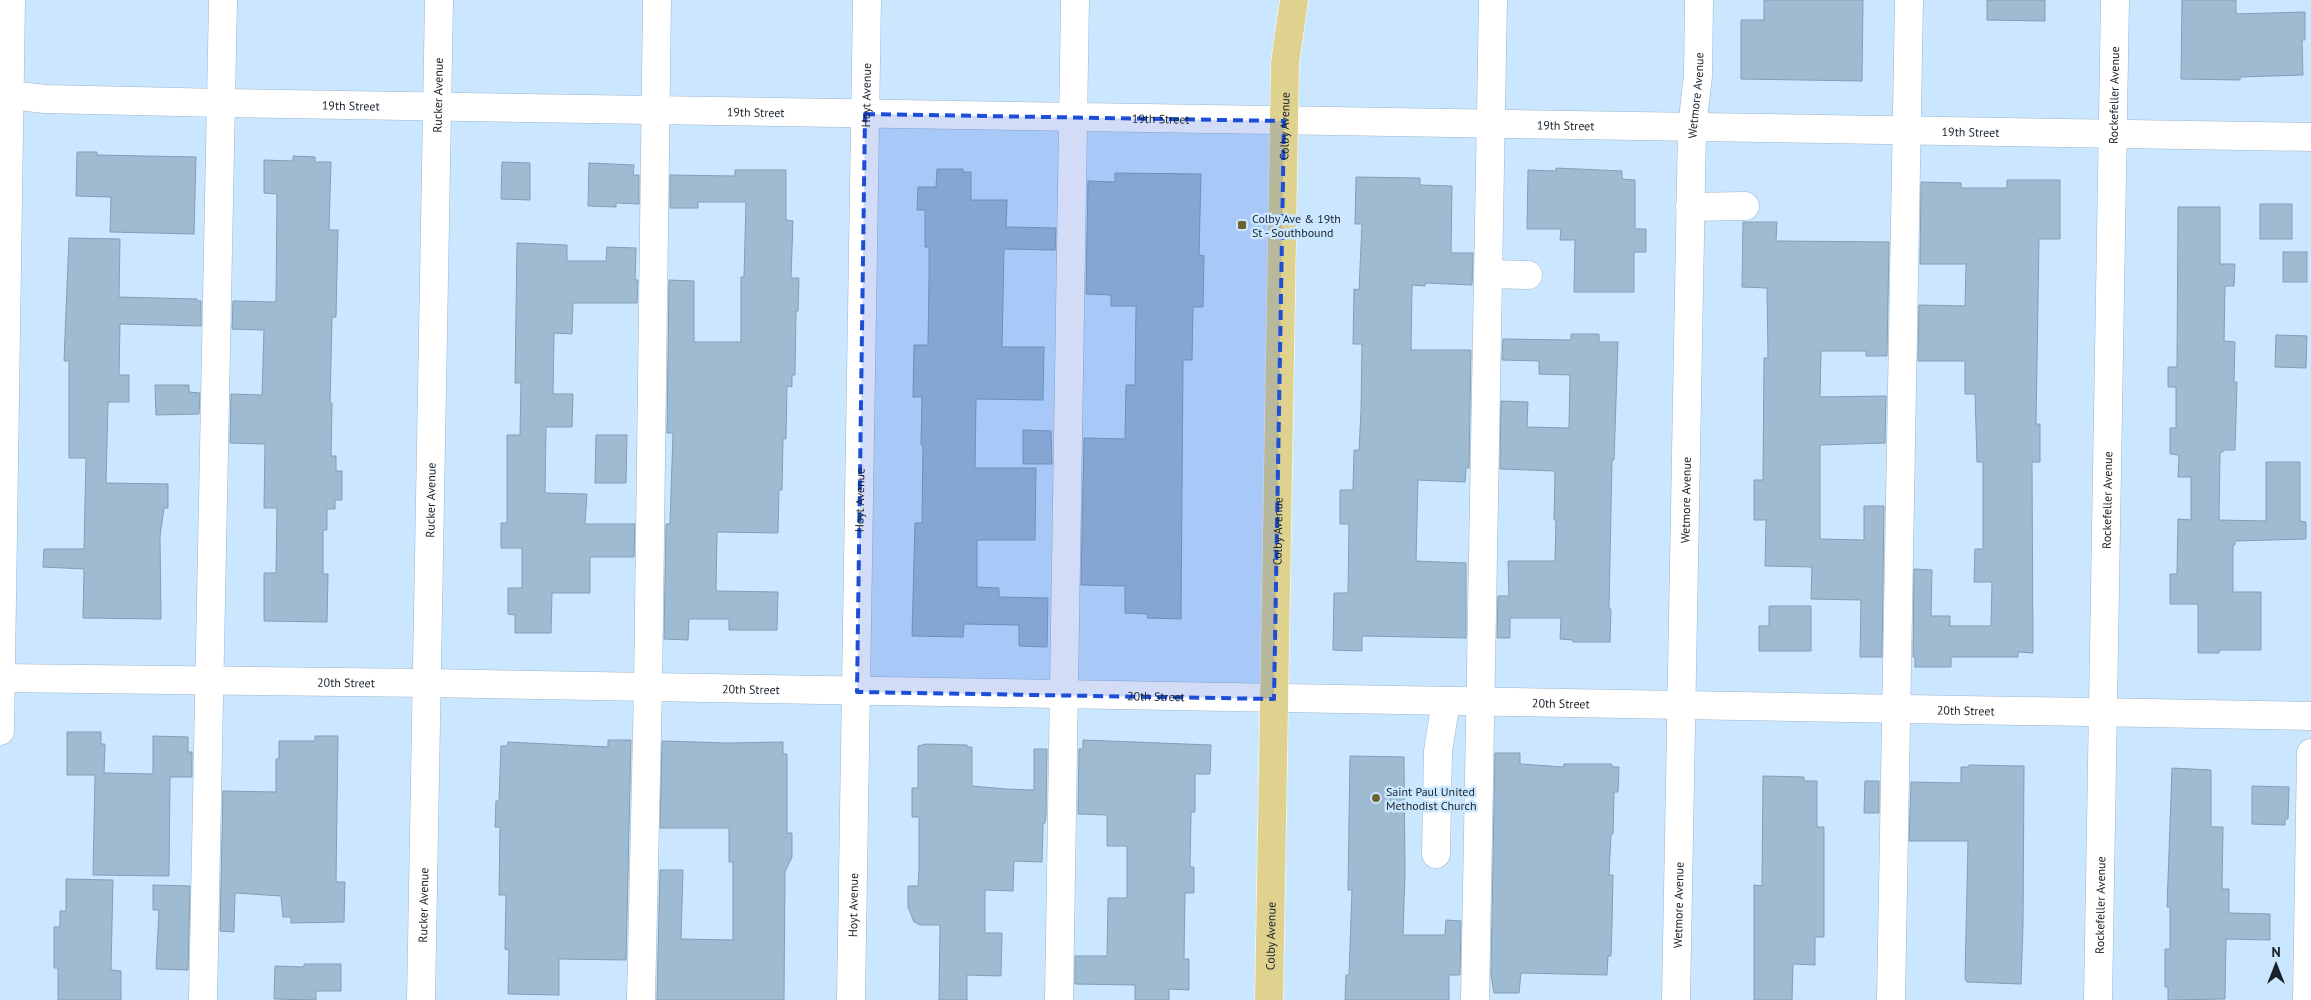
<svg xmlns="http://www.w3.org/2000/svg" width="2311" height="1000" font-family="'PT Sans',sans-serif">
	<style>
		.building { fill: #9fbbd1; stroke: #839eb4 }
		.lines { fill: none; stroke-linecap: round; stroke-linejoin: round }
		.minor-casing { stroke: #9bb6cd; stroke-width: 29 }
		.major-casing { stroke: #fff; stroke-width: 29 }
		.minor { stroke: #fff; stroke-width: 28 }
		.major { stroke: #dfd28e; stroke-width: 28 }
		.marked { fill: #1d4ed8; fill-opacity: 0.2; stroke: #1d4ed8; stroke-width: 4; stroke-dasharray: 10 6; stroke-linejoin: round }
		.poi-dot { fill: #6e6330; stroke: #cbe7ff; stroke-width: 2 }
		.labels { text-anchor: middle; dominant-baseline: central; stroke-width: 5; stroke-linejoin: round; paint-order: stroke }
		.street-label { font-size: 12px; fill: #18222b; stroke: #cbe7ff }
		.poi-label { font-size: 12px; fill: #18222b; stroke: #cbe7ff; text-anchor: start }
	</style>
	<rect width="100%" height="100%" fill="#cbe7ff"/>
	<g class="building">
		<polygon points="1764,0 1863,0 1862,81 1741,79 1741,20 1764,20"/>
		<polygon points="1987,0 2045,0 2045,21 1987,20"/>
		<polygon points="2182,0 2236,0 2236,14 2305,12 2305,40 2302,40 2303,75 2240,77 2240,80 2181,79"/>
		<polygon points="77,152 97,152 97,155 196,157 194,234 110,232 111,197 76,196"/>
		<polygon points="293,156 315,157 315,162 331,162 329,230 338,230 336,317 332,317 330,403 332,403 331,456 336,456 336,471 342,471 342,500 335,500 335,509 327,509 327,530 323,530 323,574 328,574 327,622 264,621 264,573 276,573 277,508 264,508 265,444 230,443 231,394 262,395 264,330 232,329 233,301 276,302 277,194 264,193 264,160 293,161"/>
		<polygon points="502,162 530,163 530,200 501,199"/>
		<polygon points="589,163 634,165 633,175 639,175 639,204 616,203 616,207 588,206"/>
		<polygon points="1556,168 1622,171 1622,179 1635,180 1635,229 1646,229 1646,252 1634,252 1634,292 1574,292 1575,240 1560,240 1561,229 1527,229 1528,170 1556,171"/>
		<polygon points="937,169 963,169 963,172 971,172 971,200 1007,200 1006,227 1056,228 1055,250 1004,249 1002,347 1044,347 1043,400 976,399 975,468 1036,468 1035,540 977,540 977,587 999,588 999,597 1048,598 1047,647 1019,646 1019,625 964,624 963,637 912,636 915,523 922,523 923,445 921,445 922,397 913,397 914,345 928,345 929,280 929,247 925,247 925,210 917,210 918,187 936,187"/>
		<polygon points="735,170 786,170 786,220 793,221 791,278 799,278 798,311 796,311 795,375 792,375 792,387 787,386 786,439 783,439 782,490 779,490 778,533 717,532 716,591 778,592 777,630 729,630 729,619 689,619 688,640 664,639 666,524 670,524 673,433 667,433 669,280 694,281 694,342 741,342 741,277 744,277 746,202 698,202 698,208 670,208 670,175 735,176"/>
		<polygon points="1115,173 1201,174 1199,255 1204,256 1203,307 1193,307 1192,360 1183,360 1181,619 1147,618 1148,614 1125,613 1125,586 1081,585 1084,438 1125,439 1126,385 1135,385 1136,306 1111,306 1111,295 1086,294 1088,181 1115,182"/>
		<polygon points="1356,177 1420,178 1420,185 1452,186 1451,253 1473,253 1472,285 1425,283 1425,286 1412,285 1411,350 1471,350 1469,468 1466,468 1465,482 1418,480 1416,561 1466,563 1466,638 1362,636 1362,651 1333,650 1334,593 1348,593 1349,524 1340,524 1340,490 1353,490 1354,450 1359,450 1361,411 1362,344 1353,344 1354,289 1359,290 1362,224 1355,224"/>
		<polygon points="2007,180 2060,180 2060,239 2039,239 2036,424 2040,424 2040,462 2032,462 2033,653 2018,652 2018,657 1951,657 1951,667 1915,667 1915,657 1913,657 1914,569 1932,570 1931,616 1950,616 1950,626 1991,626 1992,582 1974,582 1975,549 1983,549 1983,462 1977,462 1975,394 1965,394 1965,361 1918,361 1919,305 1965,306 1966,264 1920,264 1921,182 1961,183 1961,188 2007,188"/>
		<rect x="2260" y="204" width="32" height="35"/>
		<polygon points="2178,207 2220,207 2220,264 2235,264 2234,286 2225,286 2224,341 2235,342 2234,382 2237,382 2235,450 2223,450 2223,452 2220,452 2219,520 2266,521 2266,462 2300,462 2300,521 2306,522 2306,539 2235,541 2235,545 2233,545 2233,592 2261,592 2261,650 2219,650 2219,653 2198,653 2198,604 2170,604 2170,574 2177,574 2178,519 2191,520 2191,477 2178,477 2179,455 2170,454 2170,428 2176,428 2176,387 2168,387 2168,367 2177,367"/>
		<polygon points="1743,222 1777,222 1776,241 1889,242 1887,356 1866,356 1866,351 1821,351 1820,397 1886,396 1885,443 1820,445 1820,539 1864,540 1864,506 1884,506 1882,657 1860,657 1861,600 1811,599 1812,567 1765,566 1766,520 1754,520 1754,480 1763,480 1764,358 1768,358 1767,288 1742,287"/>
		<polygon points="69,238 120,239 119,297 197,299 197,301 201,301 201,326 120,324 119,375 129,375 129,402 108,402 106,483 168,484 168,508 164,508 160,536 161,619 83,618 84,569 43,567 44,549 84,549 86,458 69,458 69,361 64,361"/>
		<polygon points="517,243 567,245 567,261 606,261 607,247 636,248 635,280 638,280 637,303 573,303 572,334 554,333 553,394 573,394 572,427 546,427 545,493 587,494 585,524 635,524 634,557 590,557 590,593 552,593 551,633 515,633 515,615 508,614 508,588 522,588 522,548 501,548 501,523 507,523 507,435 520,435 521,383 515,383"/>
		<rect x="2283" y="252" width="24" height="30"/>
		<polygon points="1571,334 1599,334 1599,342 1618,342 1614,460 1612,460 1609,609 1611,609 1610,642 1573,642 1573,640 1560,639 1561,618 1510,618 1510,638 1497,638 1498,596 1509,596 1508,561 1555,561 1556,520 1554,520 1555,471 1500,469 1501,401 1528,402 1527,427 1569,428 1570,375 1539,374 1539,361 1502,360 1503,339 1571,340"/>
		<polygon points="2276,335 2307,336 2306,368 2275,367"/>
		<polygon points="155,385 189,385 189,392 200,393 199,414 156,415"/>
		<polygon points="1023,430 1051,431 1052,464 1023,464"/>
		<polygon points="596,435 627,435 626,483 595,483"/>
		<polygon points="1769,606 1811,606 1811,651 1759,651 1759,626 1769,626"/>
		<polygon points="67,732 101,732 101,744 105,744 104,773 153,774 153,736 188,737 188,752 192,752 192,777 170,777 169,876 93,875 95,775 67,775"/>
		<polygon points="315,736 338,736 336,881 337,882 345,882 344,922 291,923 291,917 283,917 281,896 235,893 234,932 220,931 223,791 276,792 276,759 279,759 279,741 315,741"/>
		<polygon points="608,740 631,740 626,960 559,959 559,995 508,994 509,950 505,949 506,895 499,895 500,827 495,827 496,801 499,801 501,746 507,746 508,742 608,747"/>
		<polygon points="1083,740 1211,745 1210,774 1195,774 1195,812 1191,812 1190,867 1194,867 1194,893 1185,893 1184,959 1189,959 1189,990 1169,989 1169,1000 1135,1000 1135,985 1075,984 1075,956 1107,956 1108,898 1127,898 1127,846 1107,846 1107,815 1078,814 1079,749 1083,749"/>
		<polygon points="662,741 727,743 783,742 783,754 787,754 787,833 792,833 792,857 785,872 784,1000 657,1000 660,870 683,870 681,939 733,940 733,862 729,862 729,828 660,828"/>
		<polygon points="926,744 967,745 967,747 972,747 972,786 1006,789 1034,790 1034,749 1047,749 1046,814 1045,823 1043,823 1042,862 1014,861 1013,891 985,890 985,933 1002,933 1001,976 967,975 967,1000 939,1000 940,925 920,925 914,922 908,907 908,886 918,886 919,869 919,817 912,817 912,788 918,788 918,746"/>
		<polygon points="1495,753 1520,753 1520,764 1564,767 1564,764 1611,764 1613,767 1619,767 1618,792 1614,792 1613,834 1611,834 1609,875 1613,875 1612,925 1611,956 1608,956 1607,975 1521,973 1519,993 1494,993 1491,975"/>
		<polygon points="1350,756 1404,757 1405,872 1403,935 1445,935 1446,920 1461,921 1460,975 1449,975 1449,1000 1345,1000 1346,975 1349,975 1352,890 1348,890"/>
		<polygon points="1969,765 2024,766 2023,926 2021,984 1967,982 1965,979 1968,841 1909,841 1911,782 1961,783 1961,767 1969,767"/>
		<polygon points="2172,768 2211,770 2211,827 2223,827 2222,889 2229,889 2229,913 2270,914 2270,940 2226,939 2225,999 2168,1000 2168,987 2165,987 2165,949 2170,949 2170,907 2167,907"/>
		<polygon points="1763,776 1804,777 1804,781 1817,781 1817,827 1824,827 1824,937 1815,937 1815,965 1793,964 1792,1000 1754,1000 1754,885 1762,886"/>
		<polygon points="1865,781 1879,781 1879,813 1864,813"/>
		<polygon points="2252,786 2289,787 2288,819 2285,819 2285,825 2252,824"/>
		<polygon points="66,879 113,880 111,970 121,971 121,1000 58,1000 58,968 54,968 54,927 60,927 60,911 66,911"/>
		<polygon points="153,885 190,886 188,970 156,969 159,910 153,910"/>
		<polygon points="304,964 341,964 341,991 316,991 316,1000 274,999 275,966 304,967"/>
	</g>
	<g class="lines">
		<defs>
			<g id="minor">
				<path id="s1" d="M 10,95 L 45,99 L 222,103 L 2311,137"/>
				<polyline points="1690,207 1745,206"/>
				<polyline points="1489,274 1528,275"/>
				<path id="s2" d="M 1,678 L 426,683 L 2311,716"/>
				<polyline points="0,731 11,0"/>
				<polyline points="1436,854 1438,751 1446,701"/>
				<polyline points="203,1000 223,0"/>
				<path id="s3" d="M 421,1000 L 439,0"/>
				<polyline points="641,1000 648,688 657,0"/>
				<path id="s4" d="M 851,1000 L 867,0"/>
				<polyline points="1059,1000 1075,0"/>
				<polyline points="1475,1000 1493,0"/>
				<path id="s5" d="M 1676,1000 L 1692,127 L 1698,76 L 1699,0"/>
				<polyline points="1891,1000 1909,0"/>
				<path id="s6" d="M 2098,1000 L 2115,0"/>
				<polyline points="2307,1000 2311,753"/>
			</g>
			<g id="major">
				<path id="s7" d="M 1269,1000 L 1285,63 L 1294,0"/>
			</g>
		</defs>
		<use href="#minor" class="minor-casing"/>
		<use href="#major" class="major-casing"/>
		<use href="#minor" class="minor"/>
		<use href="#major" class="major"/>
	</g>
	<path class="marked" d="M 865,114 L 1284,121 L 1274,699 L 857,692 Z"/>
	<g class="poi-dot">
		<rect x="1237" y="220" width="10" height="10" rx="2.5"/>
		<circle cx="1376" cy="798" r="5"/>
	</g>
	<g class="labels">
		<g class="street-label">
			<text stroke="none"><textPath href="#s3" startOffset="905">Rucker Avenue</textPath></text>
			<text stroke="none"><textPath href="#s4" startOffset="905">Hoyt Avenue</textPath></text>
			<text stroke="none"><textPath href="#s5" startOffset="905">Wetmore Avenue</textPath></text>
			<text stroke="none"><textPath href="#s6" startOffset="905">Rockefeller Avenue</textPath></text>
			<text stroke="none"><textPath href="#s1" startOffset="341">19th Street</textPath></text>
			<text stroke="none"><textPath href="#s1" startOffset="746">19th Street</textPath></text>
			<text stroke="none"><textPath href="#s1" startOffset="1151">19th Street</textPath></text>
			<text stroke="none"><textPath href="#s1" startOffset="1556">19th Street</textPath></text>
			<text stroke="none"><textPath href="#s7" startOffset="874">Colby Avenue</textPath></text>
			<text stroke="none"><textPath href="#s1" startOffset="1961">19th Street</textPath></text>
			<text stroke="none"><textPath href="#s3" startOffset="500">Rucker Avenue</textPath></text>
			<text stroke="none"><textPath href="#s4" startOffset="500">Hoyt Avenue</textPath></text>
			<text stroke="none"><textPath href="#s5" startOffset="500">Wetmore Avenue</textPath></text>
			<text stroke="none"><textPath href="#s6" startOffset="500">Rockefeller Avenue</textPath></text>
			<text stroke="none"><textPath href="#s7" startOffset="469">Colby Avenue</textPath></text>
			<text stroke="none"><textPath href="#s2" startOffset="345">20th Street</textPath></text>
			<text stroke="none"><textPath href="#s2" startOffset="750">20th Street</textPath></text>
			<text stroke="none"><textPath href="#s2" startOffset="1155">20th Street</textPath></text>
			<text stroke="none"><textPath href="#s2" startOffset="1560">20th Street</textPath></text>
			<text stroke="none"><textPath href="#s2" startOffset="1965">20th Street</textPath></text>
			<text stroke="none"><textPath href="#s3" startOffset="95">Rucker Avenue</textPath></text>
			<text stroke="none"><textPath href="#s4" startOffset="95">Hoyt Avenue</textPath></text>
			<text stroke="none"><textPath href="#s5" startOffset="95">Wetmore Avenue</textPath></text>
			<text stroke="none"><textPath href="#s6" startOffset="95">Rockefeller Avenue</textPath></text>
			<text stroke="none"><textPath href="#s7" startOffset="64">Colby Avenue</textPath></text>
		</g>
		<g class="poi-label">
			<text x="1252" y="218">Colby Ave &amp; 19th<tspan x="1252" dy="14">St - Southbound</tspan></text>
			<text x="1386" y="791">Saint Paul United<tspan x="1386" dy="14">Methodist Church</tspan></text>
		</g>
	</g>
	<g transform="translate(2276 965)" stroke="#cbe7ff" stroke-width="4" paint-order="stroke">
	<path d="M0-4L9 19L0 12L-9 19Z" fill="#18222b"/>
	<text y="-8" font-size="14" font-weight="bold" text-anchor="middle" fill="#18222b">N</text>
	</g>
</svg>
